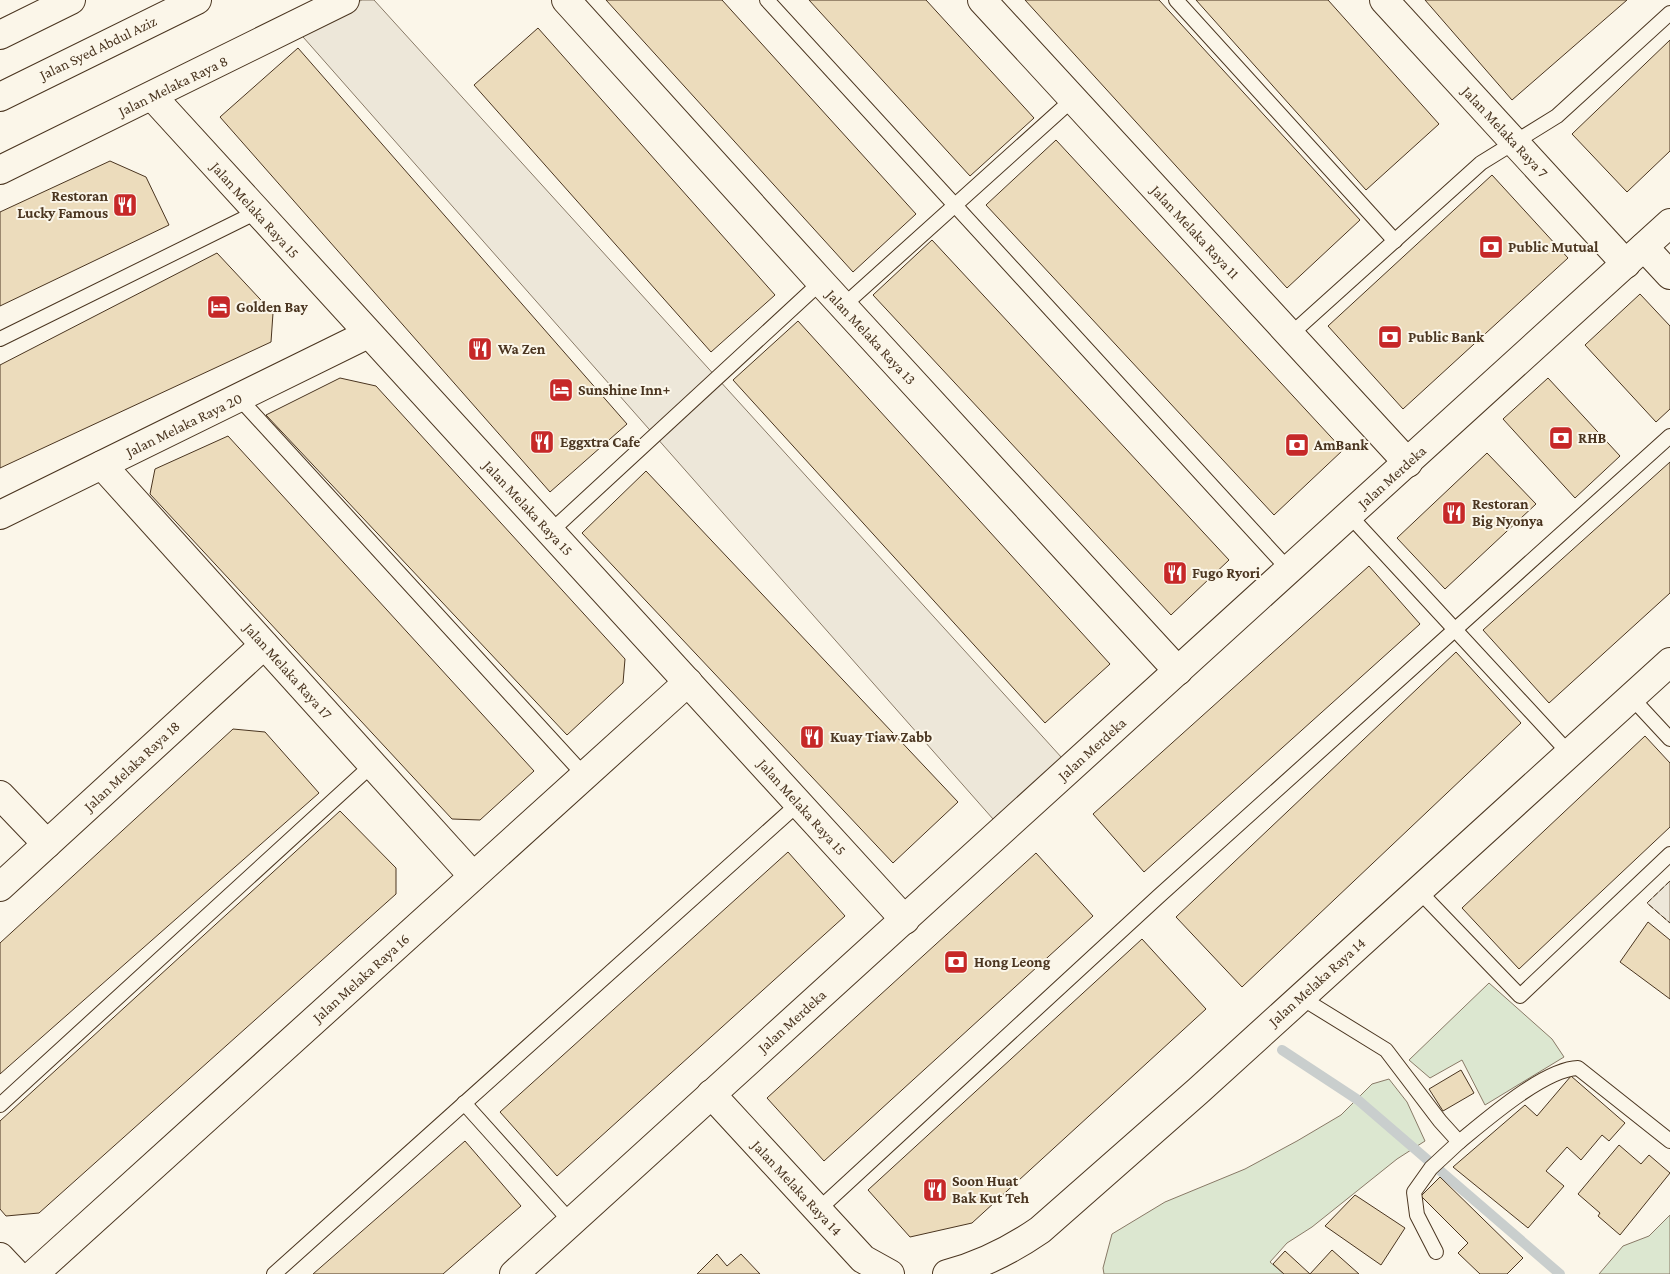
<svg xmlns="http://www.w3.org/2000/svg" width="1670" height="1274" font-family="'Crimson Pro',serif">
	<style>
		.green { fill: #dce7d0; stroke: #887966 }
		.parking { fill: #ede7d9; stroke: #887966 }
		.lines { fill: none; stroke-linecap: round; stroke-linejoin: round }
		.stream { stroke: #c9cecd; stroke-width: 10 }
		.building { fill: #ecdcbc; stroke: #4a3520 }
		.lane-casing { stroke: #4a3520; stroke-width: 16 }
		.street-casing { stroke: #4a3520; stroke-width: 30 }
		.secondary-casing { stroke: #4a3520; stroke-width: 30 }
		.primary-casing { stroke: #4a3520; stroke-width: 30 }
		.lane { stroke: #fbf6e9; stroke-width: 14 }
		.street { stroke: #fbf6e9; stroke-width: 28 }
		.secondary { stroke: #fbf6e9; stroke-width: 28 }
		.primary { stroke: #fbf6e9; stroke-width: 28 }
		.fence { stroke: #4a3520; stroke-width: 1; stroke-dasharray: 6 2.5; stroke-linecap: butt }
		.labels { text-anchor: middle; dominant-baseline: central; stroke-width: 4; stroke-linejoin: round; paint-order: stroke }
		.street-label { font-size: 15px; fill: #4a3520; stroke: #fbf6e9 }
		.poi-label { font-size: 15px; font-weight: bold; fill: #4a3520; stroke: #fbf6e9; text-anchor: start }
	</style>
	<rect width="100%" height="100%" fill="#fbf6e9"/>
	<g class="green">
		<polygon points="1489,983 1552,1039 1564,1057 1485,1105 1462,1060 1430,1078 1409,1060"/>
		<polygon points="1389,1079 1407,1102 1425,1141 1397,1159 1312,1227 1287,1243 1270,1262 1284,1274 1104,1274 1103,1268 1112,1234 1165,1202 1245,1169 1297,1141 1341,1115 1372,1084"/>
		<polygon points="1670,1215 1670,1274 1599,1274 1623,1246 1649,1236"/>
	</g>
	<g class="parking">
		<polygon points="362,0 374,0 1062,758 993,819 296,29"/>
		<polygon points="1670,881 1670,923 1647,903"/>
	</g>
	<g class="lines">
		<polyline class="stream" points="1282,1050 1358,1100 1560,1274"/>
	</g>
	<g class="building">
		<polygon points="606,0 722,0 916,214 853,272"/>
		<polygon points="809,0 926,0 1034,118 970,176"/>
		<polygon points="1025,0 1159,0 1360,220 1287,288"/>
		<polygon points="1196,0 1328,0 1439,124 1366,190"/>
		<polygon points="1425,0 1627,0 1512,100"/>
		<polygon points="538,28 775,295 711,352 474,85"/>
		<polygon points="1670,40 1670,151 1627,192 1572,134"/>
		<polygon points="298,48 627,424 550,492 220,117"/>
		<polygon points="1056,140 1343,450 1274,515 986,205"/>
		<polygon points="110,161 146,177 169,225 0,306 0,212"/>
		<polygon points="1492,175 1568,258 1403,409 1328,326"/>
		<polygon points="932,240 1229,560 1171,615 873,295"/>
		<polygon points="217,253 273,313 271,342 0,468 0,365"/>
		<polygon points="1640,294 1670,326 1670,409 1656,422 1585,345"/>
		<polygon points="798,321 1110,664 1045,723 733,380"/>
		<polygon points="340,378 376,386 625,659 623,683 567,735 266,415"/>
		<polygon points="1548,378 1620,456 1575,498 1503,419"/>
		<polygon points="228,436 534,771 480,820 452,819 150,494 155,469"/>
		<polygon points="1487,453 1536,504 1445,589 1397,538"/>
		<polygon points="1670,462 1670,593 1549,703 1483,630"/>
		<polygon points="646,471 958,802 893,863 582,533"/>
		<polygon points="1369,566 1420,624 1144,872 1093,814"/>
		<polygon points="1456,652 1521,723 1242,987 1176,917"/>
		<polygon points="233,729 265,732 319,793 0,1074 0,943"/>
		<polygon points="1645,736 1670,763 1670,827 1519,969 1462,908"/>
		<polygon points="340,811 396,868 396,894 39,1213 6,1216 0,1209 0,1121"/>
		<polygon points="788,852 845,916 557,1176 500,1112"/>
		<polygon points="1036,853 1093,916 824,1161 767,1098"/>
		<polygon points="1648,922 1670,940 1670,999 1620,962"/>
		<polygon points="1142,939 1206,1009 972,1223 910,1237 868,1190"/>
		<polygon points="1461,1070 1474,1093 1443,1111 1429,1089"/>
		<polygon points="1571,1076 1625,1123 1609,1141 1602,1135 1581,1160 1567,1147 1546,1171 1564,1186 1528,1228 1453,1167 1525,1105 1537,1116"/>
		<polygon points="465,1141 521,1206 443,1274 313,1274"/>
		<polygon points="1619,1145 1641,1164 1649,1155 1670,1173 1620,1235 1598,1216 1600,1213 1578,1194"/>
		<polygon points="1440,1177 1523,1258 1507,1274 1480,1274 1458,1253 1468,1243 1421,1196"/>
		<polygon points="1355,1195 1405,1228 1381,1265 1325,1226"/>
		<polygon points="1332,1250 1359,1274 1284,1274 1273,1264 1285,1251 1310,1274"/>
		<polygon points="717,1254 727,1266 741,1254 760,1274 697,1274"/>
	</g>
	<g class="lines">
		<defs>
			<g id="lane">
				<polyline points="767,0 1289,570"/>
				<polyline points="1176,0 1395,241"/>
				<polyline points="843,306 1073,99"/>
				<polyline points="1290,335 1481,163 1557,116 1670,13"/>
				<polyline points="0,339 257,212"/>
				<polyline points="239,398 585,776"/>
				<polyline points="1350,516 1569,753"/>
				<polyline points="550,532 821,282"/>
				<polyline points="1631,697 1670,739"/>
				<polyline points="1418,890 1520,996 1670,854"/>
				<path d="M 1300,997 L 1386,1050 L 1440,1121 L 1459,1142 C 1486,1120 1544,1069 1578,1068 L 1670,1141"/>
				<polyline points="464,1103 571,1222"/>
				<polyline points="0,1105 372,765"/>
				<polyline points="818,1210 1159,896 1670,436"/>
				<polyline points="1436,1252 1417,1215 1414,1192 1431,1168 1459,1142"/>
				<polyline points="274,1274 798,804"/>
			</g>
			<g id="street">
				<polyline points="566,0 821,282 1178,671"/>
				<polyline points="982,0 1408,463"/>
				<polyline points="1384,0 1626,264"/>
				<polyline points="152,96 905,920"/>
				<polyline points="0,170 345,0"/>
				<polyline points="1644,247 1670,275"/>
				<polyline points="102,465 473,876"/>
				<polyline points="0,515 368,334"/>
				<polyline points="0,795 47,844"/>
				<polyline points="0,887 264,645"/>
				<polyline points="711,1094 863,1259 890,1274"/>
				<polyline points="0,1257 16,1274"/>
				<polyline points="34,1274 688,682"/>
				<path d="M 947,1274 C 981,1265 1011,1250 1040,1230 L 1198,1091 L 1670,662"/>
			</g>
			<polyline id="secondary" points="514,1274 1670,223"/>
			<g id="primary">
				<polyline points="0,35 71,0"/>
				<polyline points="0,97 197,0"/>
			</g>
		</defs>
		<use href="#lane" class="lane-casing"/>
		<use href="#street" class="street-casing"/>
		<use href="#secondary" class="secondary-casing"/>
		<use href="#primary" class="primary-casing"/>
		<use href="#lane" class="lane"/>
		<use href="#street" class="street"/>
		<use href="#secondary" class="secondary"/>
		<use href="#primary" class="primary"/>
		<polyline class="fence" points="1670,881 1647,903 1670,923"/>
	</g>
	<defs>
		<symbol id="restaurant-square" viewBox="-11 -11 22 22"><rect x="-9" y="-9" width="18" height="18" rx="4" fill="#c62828" stroke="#fbf6e9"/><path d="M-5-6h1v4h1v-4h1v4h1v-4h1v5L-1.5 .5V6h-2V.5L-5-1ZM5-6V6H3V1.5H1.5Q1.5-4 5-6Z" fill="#fff"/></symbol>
		<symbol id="bank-square" viewBox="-11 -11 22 22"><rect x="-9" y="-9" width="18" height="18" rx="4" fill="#c62828" stroke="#fbf6e9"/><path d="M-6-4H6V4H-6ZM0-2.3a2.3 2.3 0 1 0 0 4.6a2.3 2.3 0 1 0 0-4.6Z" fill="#fff"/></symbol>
		<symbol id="hotel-square" viewBox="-11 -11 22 22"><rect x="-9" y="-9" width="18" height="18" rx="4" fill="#c62828" stroke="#fbf6e9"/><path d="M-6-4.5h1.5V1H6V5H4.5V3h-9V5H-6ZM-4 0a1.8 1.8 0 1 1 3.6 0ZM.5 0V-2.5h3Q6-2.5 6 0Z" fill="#fff"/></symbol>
	</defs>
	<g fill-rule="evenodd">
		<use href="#restaurant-square" x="111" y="191" width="28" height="28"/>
		<use href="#bank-square" x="1477" y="233" width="28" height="28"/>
		<use href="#hotel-square" x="205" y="293" width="28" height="28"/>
		<use href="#bank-square" x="1376" y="323" width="28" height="28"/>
		<use href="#restaurant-square" x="466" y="335" width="28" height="28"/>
		<use href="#hotel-square" x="547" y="376" width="28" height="28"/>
		<use href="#bank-square" x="1547" y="424" width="28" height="28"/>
		<use href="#restaurant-square" x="528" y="428" width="28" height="28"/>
		<use href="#bank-square" x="1283" y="431" width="28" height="28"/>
		<use href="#restaurant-square" x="1440" y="499" width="28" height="28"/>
		<use href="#restaurant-square" x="1161" y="559" width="28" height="28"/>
		<use href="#restaurant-square" x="798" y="723" width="28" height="28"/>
		<use href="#bank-square" x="942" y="948" width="28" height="28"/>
		<use href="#restaurant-square" x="921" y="1176" width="28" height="28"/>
	</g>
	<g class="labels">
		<g class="street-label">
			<text transform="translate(98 48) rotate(-26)">Jalan Syed Abdul Aziz</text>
			<text transform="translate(173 86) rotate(-26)">Jalan Melaka Raya 8</text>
			<text transform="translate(1505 132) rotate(47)">Jalan Melaka Raya 7</text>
			<text transform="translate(255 210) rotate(48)">Jalan Melaka Raya 15</text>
			<text transform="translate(1195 232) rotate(47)">Jalan Melaka Raya 11</text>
			<text transform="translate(871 337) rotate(47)">Jalan Melaka Raya 13</text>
			<text transform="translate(184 425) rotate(-26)">Jalan Melaka Raya 20</text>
			<text transform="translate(1392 477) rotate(-42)">Jalan Merdeka</text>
			<text transform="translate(528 508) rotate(47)">Jalan Melaka Raya 15</text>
			<text transform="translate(288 671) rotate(48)">Jalan Melaka Raya 17</text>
			<text transform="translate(1092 749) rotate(-42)">Jalan Merdeka</text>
			<text transform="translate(132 766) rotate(-43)">Jalan Melaka Raya 18</text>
			<text transform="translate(802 807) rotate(48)">Jalan Melaka Raya 15</text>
			<text transform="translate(361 978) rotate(-42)">Jalan Melaka Raya 16</text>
			<text transform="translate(1317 982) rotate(-42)">Jalan Melaka Raya 14</text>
			<text transform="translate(792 1021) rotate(-42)">Jalan Merdeka</text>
			<text transform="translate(797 1188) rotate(47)">Jalan Melaka Raya 14</text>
		</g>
		<g class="poi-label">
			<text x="108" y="196" text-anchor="end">Restoran<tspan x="108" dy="17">Lucky Famous</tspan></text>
			<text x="1508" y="247">Public Mutual</text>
			<text x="236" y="307">Golden Bay</text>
			<text x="1408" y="337">Public Bank</text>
			<text x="498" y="349">Wa Zen</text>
			<text x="578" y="390">Sunshine Inn+</text>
			<text x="1578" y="438">RHB</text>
			<text x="560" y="442">Eggxtra Cafe</text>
			<text x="1314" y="445">AmBank</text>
			<text x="1472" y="504">Restoran<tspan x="1472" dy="17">Big Nyonya</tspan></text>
			<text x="1192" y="573">Fugo Ryori</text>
			<text x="830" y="737">Kuay Tiaw Zabb</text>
			<text x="974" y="962">Hong Leong</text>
			<text x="952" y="1181">Soon Huat<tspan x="952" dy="17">Bak Kut Teh</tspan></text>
		</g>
	</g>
</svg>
